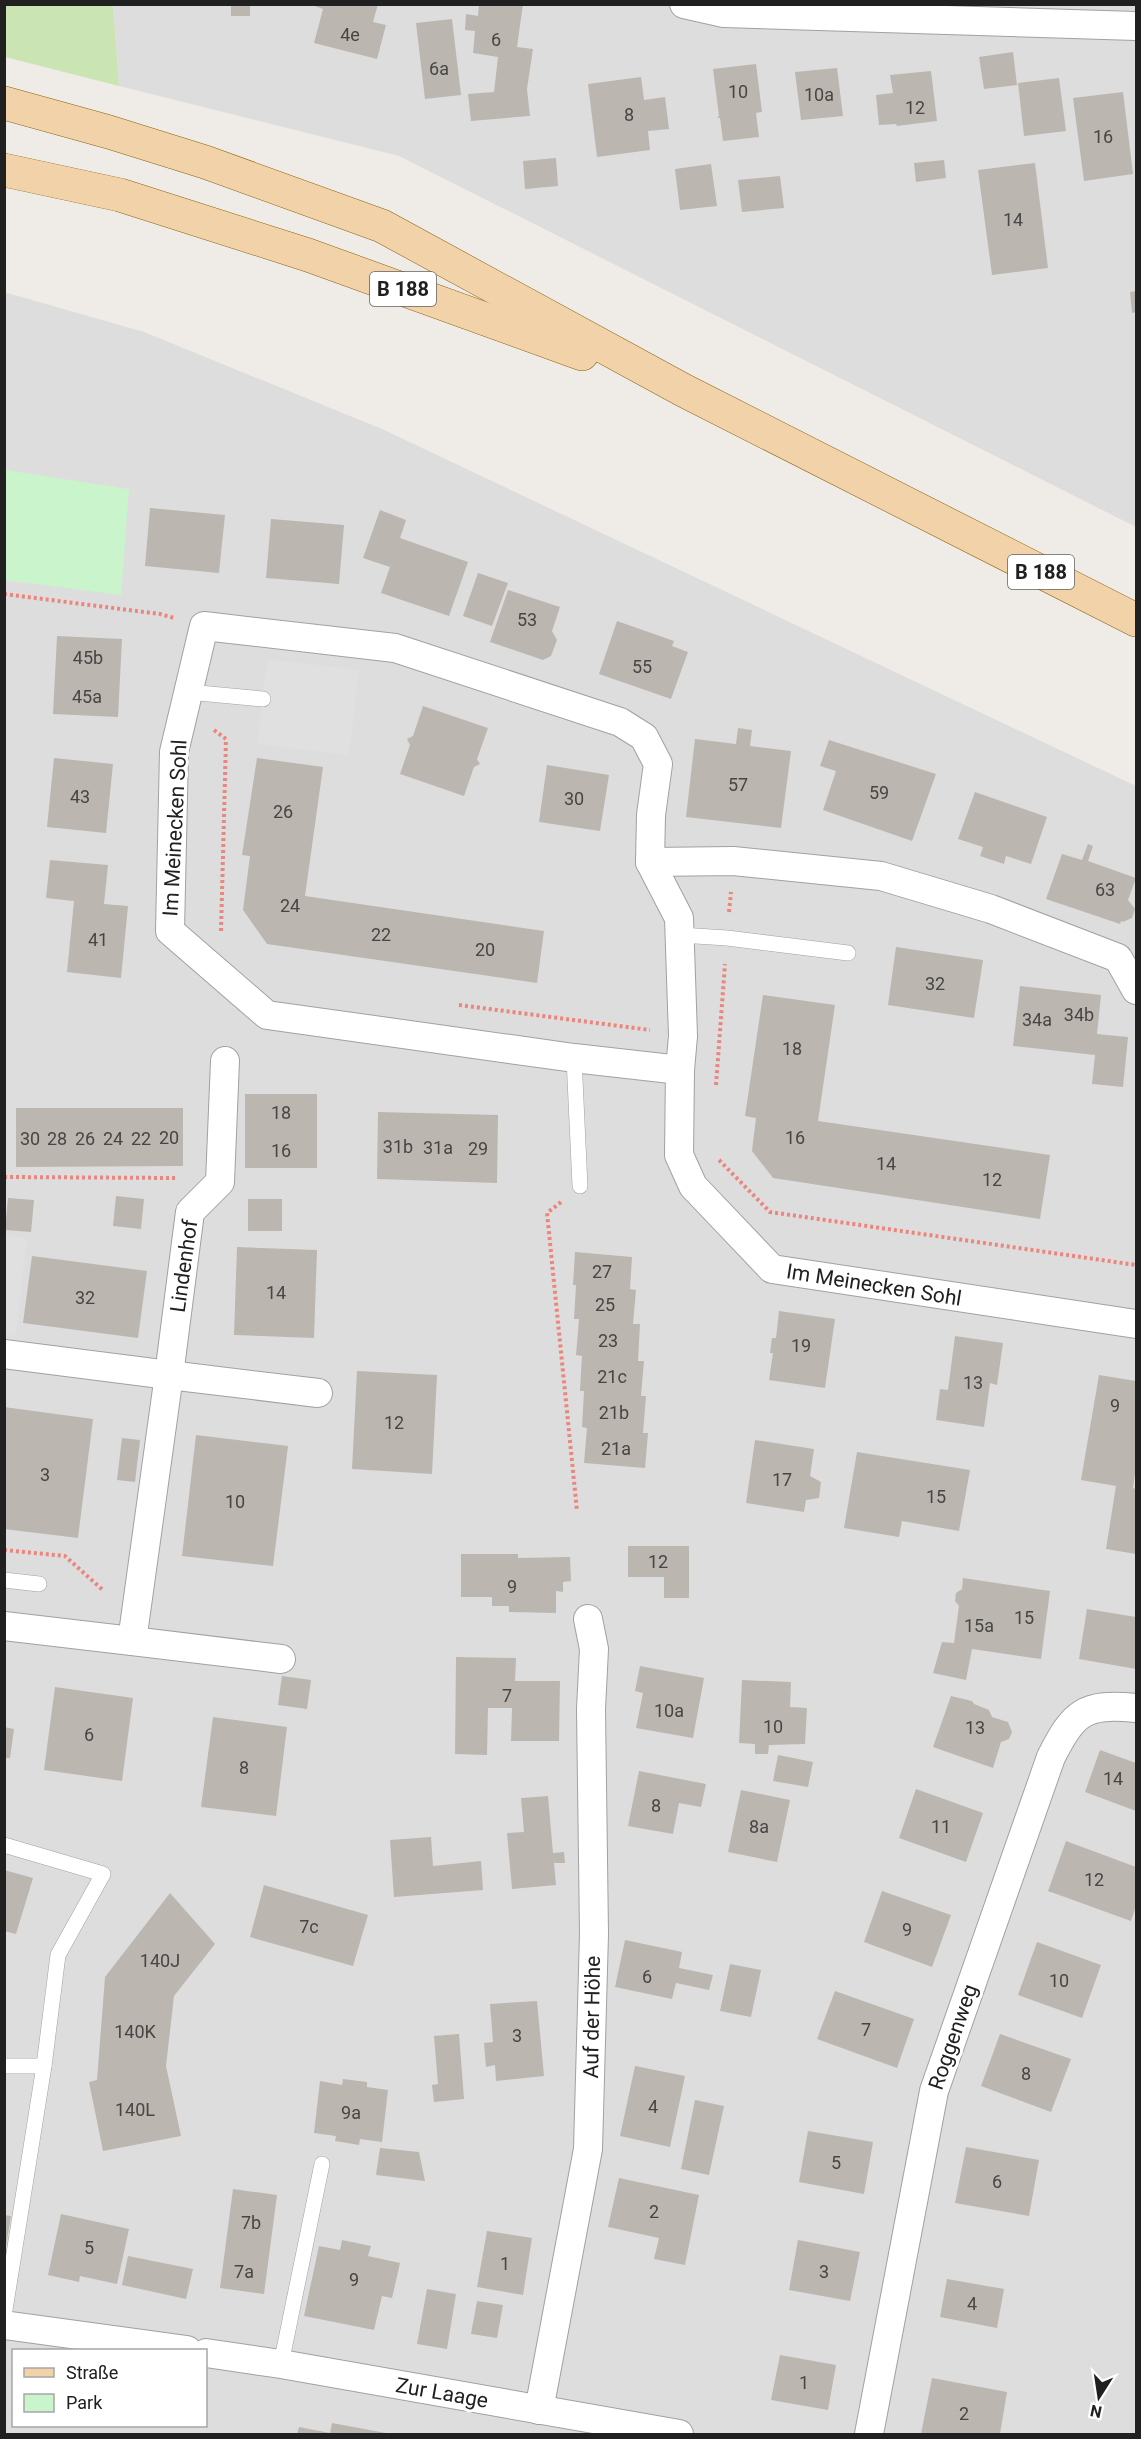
<svg xmlns="http://www.w3.org/2000/svg" width="1141" height="2439" font-family="Roboto,sans-serif">
	<style>
		.residential { fill: #dedddd; fill-rule: evenodd }
		.grass { fill: #cbe4b3 }
		.park { fill: #c9f4cc }
		.parking { fill: #e0e0e0 }
		.building { fill: #bcb6b0 }
		.lines { fill: none; stroke-linecap: round; stroke-linejoin: round }
		.service-casing { stroke: #a1a1a1; stroke-width: 16 }
		.minor-casing { stroke: #a1a1a1; stroke-width: 30 }
		.primary-casing { stroke: #8c6210; stroke-width: 34 }
		.path { stroke: #ec867c; stroke-width: 4; stroke-dasharray: 3 3; stroke-linecap: butt }
		.service { stroke: #fff; stroke-width: 15 }
		.minor { stroke: #fff; stroke-width: 28 }
		.primary { stroke: #f2d2a9; stroke-width: 33 }
		.labels { text-anchor: middle; dominant-baseline: central; stroke-width: 6; stroke-linejoin: round; paint-order: stroke }
		.number-label { font-size: 18px; fill: #474644 }
		.shield { fill: #fff; stroke: #636363; stroke-width: 1.5 }
		.shield-label { font-size: 20px; font-weight: bold; fill: #202020 }
		.street-label { font-size: 21px; fill: #202020; stroke: #fff }
	</style>
	<rect width="100%" height="100%" fill="#efece7"/>
	<g class="residential">
		<polygon points="113,5 1136,5 1136,527 399,156 119,86"/>
		<path d="M 4,292 L 144,332 L 382,429 L 1136,786 L 1136,2434 L 5,2434 ZM 14,2350 L 206,2350 L 206,2426 L 14,2426 Z"/>
	</g>
	<polygon class="grass" points="4,5 113,5 119,86 5,57"/>
	<polygon class="park" points="5,470 129,489 121,595 5,580"/>
	<g class="parking">
		<polygon points="267,659 359,670 349,755 257,744"/>
		<polygon points="5,1236 27,1238 16,1336 5,1334"/>
	</g>
	<g class="building">
		<rect x="231" y="4" width="19" height="12"/>
		<polygon points="309,4 378,4 373,22 386,25 377,59 314,43 323,9"/>
		<polygon points="479,4 523,4 517,47 533,49 527,89 530,116 471,121 468,94 494,92 498,57 473,53 475,31 465,30 466,14 478,16"/>
		<polygon points="452,19 461,95 425,99 416,23"/>
		<polygon points="1013,52 1017,85 984,89 979,57"/>
		<polygon points="756,64 762,112 756,113 759,137 723,141 720,118 717,118 719,116 713,69"/>
		<polygon points="837,68 843,116 801,120 795,72"/>
		<polygon points="931,71 937,121 897,126 896,124 879,125 876,95 893,93 890,75"/>
		<polygon points="641,77 644,100 665,97 669,129 648,131 650,150 597,157 588,84"/>
		<polygon points="1059,78 1066,131 1024,136 1018,83"/>
		<polygon points="1123,92 1133,174 1084,181 1073,98"/>
		<polygon points="556,158 558,186 525,189 523,161"/>
		<polygon points="944,160 946,178 916,182 914,163"/>
		<polygon points="1035,163 1048,268 992,275 978,170"/>
		<polygon points="711,164 717,206 680,210 675,169"/>
		<polygon points="780,176 784,208 742,212 738,180"/>
		<polygon points="1136,291 1136,312 1132,313 1130,292"/>
		<polygon points="150,508 225,515 219,573 145,566"/>
		<polygon points="380,510 406,520 400,538 468,562 449,616 381,593 390,567 363,558"/>
		<polygon points="271,519 344,525 339,584 266,578"/>
		<polygon points="478,573 508,583 492,626 463,616"/>
		<polygon points="508,590 560,607 552,631 557,640 551,656 543,660 490,642"/>
		<polygon points="617,621 674,641 672,646 688,652 671,699 599,674"/>
		<polygon points="57,636 122,639 118,717 53,714"/>
		<polygon points="423,706 488,728 477,759 480,764 474,767 464,796 400,774 410,745 407,739 413,736"/>
		<polygon points="738,728 752,730 750,746 791,751 781,828 686,817 695,739 736,744"/>
		<polygon points="829,740 936,774 912,841 823,810 836,771 820,766"/>
		<polygon points="54,758 113,764 106,833 47,827"/>
		<polygon points="257,758 323,767 305,896 544,931 537,983 267,944 243,910 250,856 242,855"/>
		<polygon points="547,765 609,775 600,831 539,822"/>
		<polygon points="975,792 1047,817 1031,864 1006,856 1004,864 980,856 983,847 958,839"/>
		<polygon points="1088,844 1093,846 1088,861 1136,878 1128,900 1135,909 1132,918 1123,922 1121,921 1120,924 1046,899 1062,854 1082,860"/>
		<polygon points="50,860 108,865 104,904 128,906 121,978 67,972 74,901 46,898"/>
		<polygon points="896,947 983,960 974,1018 888,1005"/>
		<polygon points="1020,986 1101,995 1097,1034 1128,1037 1123,1087 1092,1084 1095,1055 1013,1046"/>
		<polygon points="763,995 835,1005 818,1121 1050,1155 1040,1219 773,1178 752,1151 756,1118 745,1116"/>
		<rect x="245" y="1094" width="72" height="74"/>
		<polygon points="16,1108 183,1108 183,1166 16,1167"/>
		<polygon points="378,1112 498,1115 497,1183 377,1179"/>
		<polygon points="116,1196 144,1199 141,1229 113,1226"/>
		<polygon points="8,1198 34,1200 31,1232 5,1230"/>
		<rect x="248" y="1199" width="34" height="32"/>
		<polygon points="237,1247 317,1250 314,1338 234,1335"/>
		<polygon points="575,1252 632,1257 630,1289 636,1290 633,1324 640,1324 638,1361 644,1361 641,1396 646,1396 643,1433 648,1433 645,1468 584,1463 587,1428 582,1427 584,1391 580,1391 582,1356 576,1355 579,1319 574,1319 576,1285 573,1285"/>
		<polygon points="32,1256 147,1271 138,1338 23,1323"/>
		<polygon points="779,1311 835,1319 825,1388 769,1380 773,1353 770,1353 772,1338 776,1338"/>
		<polygon points="955,1336 1003,1343 997,1385 990,1383 984,1427 936,1420 940,1389 948,1390"/>
		<polygon points="357,1371 437,1375 432,1474 352,1469"/>
		<polygon points="1099,1375 1136,1381 1136,1466 1133,1488 1136,1489 1136,1554 1106,1549 1116,1486 1081,1480"/>
		<polygon points="4,1407 93,1419 78,1538 4,1529"/>
		<polygon points="196,1435 288,1446 273,1566 182,1556"/>
		<polygon points="122,1438 140,1440 135,1482 117,1480"/>
		<polygon points="755,1440 814,1449 810,1476 821,1482 819,1498 806,1500 804,1512 746,1503"/>
		<polygon points="857,1452 970,1470 959,1531 902,1521 899,1537 844,1528"/>
		<polygon points="628,1546 689,1546 689,1598 664,1598 664,1577 628,1577"/>
		<polygon points="461,1554 518,1554 518,1558 570,1557 571,1581 563,1582 563,1592 556,1591 556,1613 509,1612 509,1606 492,1606 492,1597 461,1597"/>
		<polygon points="963,1578 1050,1591 1041,1659 972,1649 966,1680 933,1673 942,1642 954,1643 959,1606 955,1601 956,1593 962,1589"/>
		<polygon points="1087,1609 1136,1617 1136,1669 1079,1659"/>
		<polygon points="456,1657 516,1658 515,1681 560,1681 559,1741 511,1741 512,1708 488,1708 487,1755 455,1754"/>
		<polygon points="640,1666 704,1678 693,1738 636,1728 643,1693 635,1691"/>
		<polygon points="282,1676 311,1680 307,1709 278,1705"/>
		<polygon points="742,1680 791,1682 790,1707 807,1708 805,1744 769,1745 768,1754 755,1754 755,1744 739,1743"/>
		<polygon points="55,1687 133,1698 122,1781 44,1770"/>
		<polygon points="951,1696 972,1701 974,1704 989,1710 992,1717 1008,1722 1012,1732 1009,1739 1001,1742 993,1768 933,1747"/>
		<polygon points="213,1717 287,1727 276,1816 201,1807"/>
		<polygon points="4,1727 14,1729 10,1758 4,1758"/>
		<polygon points="1100,1750 1136,1763 1136,1811 1085,1792"/>
		<polygon points="778,1755 813,1762 808,1787 773,1781"/>
		<polygon points="639,1771 706,1784 701,1807 679,1803 673,1834 628,1826"/>
		<polygon points="916,1789 983,1813 966,1862 899,1838"/>
		<polygon points="741,1790 790,1800 777,1862 728,1852"/>
		<polygon points="548,1796 553,1853 564,1852 565,1863 554,1863 556,1885 512,1889 507,1833 524,1832 521,1798"/>
		<polygon points="431,1837 433,1866 481,1861 483,1890 394,1897 390,1840"/>
		<polygon points="1066,1841 1136,1867 1136,1906 1131,1921 1048,1891"/>
		<polygon points="4,1870 33,1878 16,1934 4,1931"/>
		<polygon points="264,1885 368,1915 353,1966 250,1937"/>
		<polygon points="882,1891 951,1915 932,1967 864,1942"/>
		<polygon points="170,1893 215,1944 174,1996 166,2066 181,2136 103,2151 89,2082 97,2080 105,1977"/>
		<polygon points="625,1940 682,1952 679,1968 713,1975 709,1990 676,1983 672,1999 615,1987"/>
		<polygon points="1037,1942 1101,1965 1082,2018 1018,1995"/>
		<polygon points="730,1964 761,1970 751,2017 720,2011"/>
		<polygon points="835,1991 914,2019 897,2068 817,2039"/>
		<polygon points="537,2001 544,2076 496,2081 495,2065 486,2067 484,2043 493,2042 490,2004"/>
		<polygon points="459,2034 464,2099 434,2102 432,2085 438,2084 434,2036"/>
		<polygon points="1000,2034 1071,2059 1051,2112 981,2086"/>
		<polygon points="635,2066 685,2076 670,2147 620,2136"/>
		<polygon points="343,2079 367,2082 367,2087 388,2090 382,2142 360,2139 359,2145 335,2141 336,2136 314,2133 320,2081 342,2085"/>
		<polygon points="695,2100 724,2106 709,2175 681,2169"/>
		<polygon points="808,2131 873,2142 864,2194 799,2182"/>
		<polygon points="966,2147 1039,2160 1029,2216 955,2203"/>
		<polygon points="380,2148 419,2152 425,2181 376,2175"/>
		<polygon points="619,2178 699,2195 685,2265 654,2259 659,2238 608,2227"/>
		<polygon points="233,2189 277,2195 264,2294 220,2288"/>
		<polygon points="61,2214 129,2229 117,2284 80,2276 79,2282 48,2275"/>
		<polygon points="4,2215 11,2216 6,2246 4,2245"/>
		<polygon points="487,2231 532,2238 523,2295 477,2287"/>
		<polygon points="342,2240 371,2246 368,2256 400,2263 392,2298 382,2296 374,2330 304,2316 319,2246 340,2250"/>
		<polygon points="798,2240 860,2252 850,2301 789,2290"/>
		<polygon points="128,2256 193,2269 186,2299 122,2285"/>
		<polygon points="947,2279 1004,2289 997,2328 940,2317"/>
		<polygon points="427,2289 456,2294 447,2349 417,2344"/>
		<polygon points="477,2301 503,2305 497,2338 471,2334"/>
		<polygon points="780,2355 836,2365 828,2410 771,2400"/>
		<polygon points="932,2378 1007,2392 1000,2434 921,2434"/>
		<polygon points="332,2423 386,2433 386,2434 297,2434 299,2427 330,2433"/>
	</g>
	<g class="lines">
		<defs>
			<g id="service">
				<polyline points="188,692 263,699"/>
				<polyline points="680,935 727,938 848,953"/>
				<polyline points="574,1058 580,1186"/>
				<polyline points="4,1580 39,1584"/>
				<polyline points="4,1845 103,1874 58,1955 44,2066 4,2316"/>
				<polyline points="4,2066 44,2066"/>
				<polyline points="281,2364 322,2164"/>
			</g>
			<g id="minor">
				<polyline points="684,4 724,13 1136,26"/>
				<polyline points="650,862 679,918 683,1036 680,1070"/>
				<polyline points="1136,990 1118,958 991,909 881,876 733,861 650,862 651,815 658,764 644,737 620,722 395,648 204,626 174,752 170,931 267,1015 574,1058 680,1070 679,1155 693,1186 772,1269 1136,1324"/>
				<polyline points="225,1061 220,1182 190,1212 169,1375 318,1393"/>
				<polyline points="4,1354 169,1375 132,1641 281,1659"/>
				<polyline points="4,1626 132,1641"/>
				<polyline points="4,2325 187,2350"/>
				<polyline points="206,2353 281,2364 679,2434"/>
				<polyline points="539,2410 588,2149 594,1934 591,1709 594,1649 588,1619"/>
				<path d="M 869,2434 L 934,2091 L 1051,1757 C 1074,1712 1084,1703 1136,1708"/>
			</g>
			<g id="primary">
				<polyline points="4,103 109,132 205,162 382,226 683,390 1136,620"/>
				<polyline points="4,170 120,195 308,255 582,354"/>
			</g>
		</defs>
		<use href="#service" class="service-casing"/>
		<use href="#minor" class="minor-casing"/>
		<use href="#primary" class="primary-casing"/>
		<g class="path">
			<polyline points="4,594 160,614 174,618"/>
			<polyline points="214,730 226,739 221,932"/>
			<polyline points="729,912 731,892"/>
			<polyline points="459,1005 650,1030"/>
			<polyline points="716,1085 725,964"/>
			<polyline points="719,1160 770,1212 1136,1265"/>
			<polyline points="4,1177 175,1178"/>
			<polyline points="561,1202 547,1213 577,1511"/>
			<polyline points="4,1550 65,1556 104,1591"/>
		</g>
		<use href="#service" class="service"/>
		<use href="#minor" class="minor"/>
		<use href="#primary" class="primary"/>
	</g>
	<g class="labels">
		<g class="number-label">
			<text x="350" y="34">4e</text>
			<text x="496" y="39">6</text>
			<text x="439" y="68">6a</text>
			<text x="738" y="91">10</text>
			<text x="819" y="94">10a</text>
			<text x="915" y="107">12</text>
			<text x="629" y="114">8</text>
			<text x="1103" y="136">16</text>
			<text x="1013" y="219">14</text>
			<text x="527" y="619">53</text>
			<text x="88" y="657">45b</text>
			<text x="642" y="666">55</text>
			<text x="87" y="696">45a</text>
			<text x="738" y="784">57</text>
			<text x="879" y="792">59</text>
			<text x="80" y="796">43</text>
			<text x="574" y="798">30</text>
			<text x="283" y="811">26</text>
			<text x="1105" y="889">63</text>
			<text x="290" y="905">24</text>
			<text x="381" y="934">22</text>
			<text x="98" y="939">41</text>
			<text x="485" y="949">20</text>
			<text x="935" y="983">32</text>
			<text x="1079" y="1014">34b</text>
			<text x="1037" y="1019">34a</text>
			<text x="792" y="1048">18</text>
			<text x="281" y="1112">18</text>
			<text x="169" y="1137">20</text>
			<text x="795" y="1137">16</text>
			<text x="30" y="1138">30</text>
			<text x="57" y="1138">28</text>
			<text x="85" y="1138">26</text>
			<text x="113" y="1138">24</text>
			<text x="141" y="1138">22</text>
			<text x="398" y="1146">31b</text>
			<text x="438" y="1147">31a</text>
			<text x="478" y="1148">29</text>
			<text x="281" y="1150">16</text>
			<text x="886" y="1163">14</text>
			<text x="992" y="1179">12</text>
			<text x="602" y="1271">27</text>
			<text x="276" y="1292">14</text>
			<text x="85" y="1297">32</text>
			<text x="605" y="1304">25</text>
			<text x="608" y="1340">23</text>
			<text x="801" y="1345">19</text>
			<text x="612" y="1376">21c</text>
			<text x="973" y="1382">13</text>
			<text x="1115" y="1405">9</text>
			<text x="614" y="1412">21b</text>
			<text x="394" y="1422">12</text>
			<text x="616" y="1448">21a</text>
			<text x="45" y="1474">3</text>
			<text x="782" y="1479">17</text>
			<text x="936" y="1496">15</text>
			<text x="235" y="1501">10</text>
			<text x="658" y="1561">12</text>
			<text x="512" y="1586">9</text>
			<text x="1024" y="1617">15</text>
			<text x="979" y="1625">15a</text>
			<text x="507" y="1695">7</text>
			<text x="669" y="1710">10a</text>
			<text x="773" y="1726">10</text>
			<text x="975" y="1727">13</text>
			<text x="89" y="1734">6</text>
			<text x="244" y="1767">8</text>
			<text x="1113" y="1778">14</text>
			<text x="656" y="1805">8</text>
			<text x="759" y="1826">8a</text>
			<text x="941" y="1826">11</text>
			<text x="1094" y="1879">12</text>
			<text x="309" y="1926">7c</text>
			<text x="907" y="1929">9</text>
			<text x="160" y="1960">140J</text>
			<text x="647" y="1976">6</text>
			<text x="1059" y="1980">10</text>
			<text x="866" y="2029">7</text>
			<text x="135" y="2031">140K</text>
			<text x="517" y="2035">3</text>
			<text x="1026" y="2073">8</text>
			<text x="653" y="2106">4</text>
			<text x="135" y="2109">140L</text>
			<text x="351" y="2112">9a</text>
			<text x="836" y="2162">5</text>
			<text x="997" y="2181">6</text>
			<text x="654" y="2211">2</text>
			<text x="251" y="2222">7b</text>
			<text x="89" y="2247">5</text>
			<text x="505" y="2263">1</text>
			<text x="244" y="2271">7a</text>
			<text x="824" y="2271">3</text>
			<text x="354" y="2279">9</text>
			<text x="972" y="2303">4</text>
			<text x="804" y="2382">1</text>
			<text x="964" y="2413">2</text>
		</g>
		<g class="shield">
			<rect x="370" y="272" width="66" height="34" rx="4.5"/>
			<rect x="1008" y="555" width="66" height="34" rx="4.5"/>
		</g>
		<g class="shield-label">
			<text x="403" y="289">B 188</text>
			<text x="1041" y="572">B 188</text>
		</g>
		<g class="street-label">
			<text transform="translate(175 828) rotate(-87)">Im Meinecken Sohl</text>
			<text transform="translate(184 1266) rotate(-82)">Lindenhof</text>
			<text transform="translate(874 1285) rotate(9)">Im Meinecken Sohl</text>
			<text transform="translate(592 2017) rotate(-89)">Auf der Höhe</text>
			<text transform="translate(953 2037) rotate(-71)">Roggenweg</text>
			<text transform="translate(442 2393) rotate(10)">Zur Laage</text>
		</g>
	</g>
	<rect width="1141" height="2439" fill="none" stroke="#202020" stroke-width="12"/>
	<rect x="12" y="2349" width="195" height="78" fill="#ffffff" stroke="#a6a6a6" stroke-width="1.5"/>
	<rect x="24" y="2368" width="30" height="9" fill="#f2d2a9" stroke="#a6a6a6" stroke-width="1.5"/>
	<text x="66" y="2379" font-size="18" fill="#202020">Straße</text>
	<rect x="24" y="2394" width="30" height="18" fill="#c9f4cc" stroke="#a6a6a6" stroke-width="1.5"/>
	<text x="66" y="2409" font-size="18" fill="#202020">Park</text>
	<g transform="translate(1099 2397) rotate(192)" stroke="#ffffff" stroke-width="4.5" paint-order="stroke">
	<path d="M0-4.5L10 22L0 15L-10 22Z" fill="#202020"/>
	<text y="-9" font-size="16" font-weight="bold" text-anchor="middle" fill="#202020">N</text>
	</g>
</svg>
